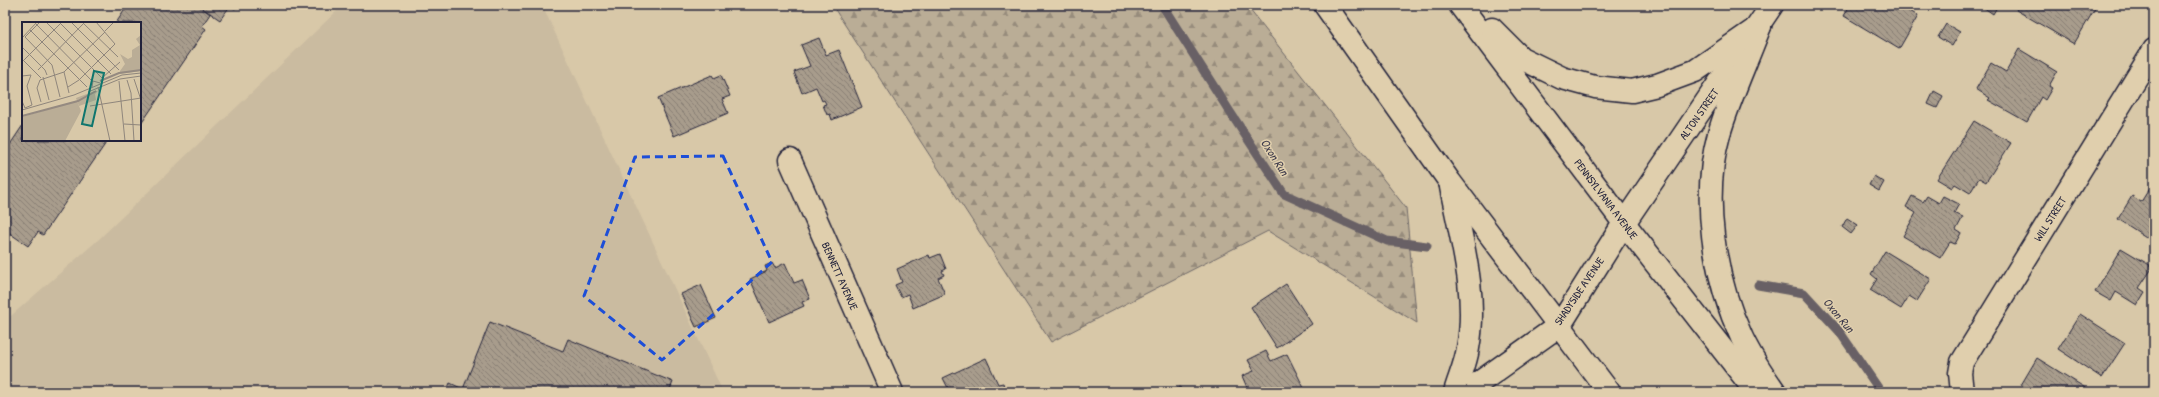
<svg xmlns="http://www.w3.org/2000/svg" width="2159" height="397" font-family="'Patrick Hand',sans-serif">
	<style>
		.built { fill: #cabba0 }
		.forest { fill: url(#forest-firs); stroke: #6e6868 }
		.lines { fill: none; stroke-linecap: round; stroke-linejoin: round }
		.stream { stroke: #676065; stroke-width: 9 }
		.building { fill: url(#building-back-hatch); stroke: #22223b }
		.minor-casing { stroke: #22223b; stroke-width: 25 }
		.tertiary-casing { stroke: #22223b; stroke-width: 25 }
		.trunk-casing { stroke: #22223b; stroke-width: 25 }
		.minor { stroke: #e0cfad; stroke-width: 22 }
		.tertiary { stroke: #e0cfad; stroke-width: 22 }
		.trunk { stroke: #e0cfad; stroke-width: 22 }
		.marked { fill: none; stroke: #1d4ed8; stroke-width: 3; stroke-dasharray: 8 5; stroke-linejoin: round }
		.labels { text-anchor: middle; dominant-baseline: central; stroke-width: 3; stroke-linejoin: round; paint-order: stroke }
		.street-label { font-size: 11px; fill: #22223b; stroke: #e0cfad }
		.water-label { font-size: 12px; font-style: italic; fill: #3f3c4c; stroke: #e0cfad }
		.inset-river { fill: none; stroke: #958a81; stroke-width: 2 }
		.inset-road { fill: none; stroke: #8f867c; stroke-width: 1 }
		.view { fill: #0f766e; fill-opacity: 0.15; stroke: #0f766e; stroke-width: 2 }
		.inset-edge { fill: none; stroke: #22223b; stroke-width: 2 }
	</style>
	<defs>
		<pattern id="forest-firs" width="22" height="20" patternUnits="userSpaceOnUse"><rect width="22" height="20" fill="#baad96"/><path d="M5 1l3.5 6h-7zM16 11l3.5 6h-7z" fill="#978c7c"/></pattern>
		<pattern id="building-back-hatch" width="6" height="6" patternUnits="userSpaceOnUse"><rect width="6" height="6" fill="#a89c8c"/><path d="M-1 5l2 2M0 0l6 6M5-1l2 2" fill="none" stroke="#887f74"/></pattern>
	</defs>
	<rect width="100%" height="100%" fill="#d8c8a8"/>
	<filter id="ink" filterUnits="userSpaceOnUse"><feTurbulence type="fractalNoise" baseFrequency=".025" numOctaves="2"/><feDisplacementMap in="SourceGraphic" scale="8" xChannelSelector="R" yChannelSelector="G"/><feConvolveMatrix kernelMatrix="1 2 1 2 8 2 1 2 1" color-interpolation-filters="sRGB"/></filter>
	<g filter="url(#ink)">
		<polygon class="built" points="343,5 542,5 723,392 5,392 5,321 98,240"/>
		<polygon class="forest" points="832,5 1246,5 1406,208 1417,323 1268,231 1051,342"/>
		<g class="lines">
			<g class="stream">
				<polyline points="1162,5 1230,112 1284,194 1387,241 1427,246"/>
				<polyline points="1758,285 1804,293 1839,331 1881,392"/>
			</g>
		</g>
		<g class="building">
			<polygon points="128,5 198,5 210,14 202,26 206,29 141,124 140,23 116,23"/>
			<polygon points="198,5 237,5 235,9 230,6 220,20"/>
			<polygon points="1850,5 1900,5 1918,16 1899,49 1844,16"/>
			<polygon points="1984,5 1995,5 1997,7 1993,14 1983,7"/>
			<polygon points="2019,5 2097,5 2074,44 2016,10"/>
			<polygon points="1946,24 1960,32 1952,46 1938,37"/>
			<polygon points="819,38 826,55 839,50 862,107 832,120 830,114 827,115 823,105 826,104 824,100 822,101 816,87 802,93 794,72 810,66 801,45"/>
			<polygon points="2019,49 2057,72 2049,86 2052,88 2045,100 2041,97 2027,122 1988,100 1990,98 1976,89 1991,63 2006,72"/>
			<polygon points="712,75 714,78 721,75 730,96 722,99 728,113 674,136 658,98"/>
			<polygon points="1934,91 1943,96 1937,108 1928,104"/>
			<polygon points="1974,121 2011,143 1986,182 1979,178 1970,193 1955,184 1952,188 1937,179"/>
			<polygon points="23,125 23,140 108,140 43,235 38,232 28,246 5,230 5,152"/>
			<polygon points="1874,176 1884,182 1879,191 1869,185"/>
			<polygon points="2154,181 2154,242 2118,219 2132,196 2141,202"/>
			<polygon points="1912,196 1923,202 1927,196 1939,203 1943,196 1959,204 1954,213 1963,217 1956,230 1961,233 1955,244 1950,242 1940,258 1903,236 1916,213 1906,207"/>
			<polygon points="1847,218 1858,225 1851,234 1842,227"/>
			<polygon points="2121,248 2153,267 2139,288 2145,292 2137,305 2116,292 2111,301 2095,292"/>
			<polygon points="1885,251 1931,279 1917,301 1909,296 1901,309 1870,290 1877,279 1871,274"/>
			<polygon points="940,254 946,269 942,271 944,275 938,278 945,294 913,308 908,294 901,297 895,285 902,282 897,269 929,255 930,258"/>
			<polygon points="772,263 775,268 785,263 794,283 802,280 810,299 802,302 804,306 769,322 750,279 767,271 765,266"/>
			<polygon points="1286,284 1312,324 1277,348 1251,307"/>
			<polygon points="701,285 716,318 696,327 681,294"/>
			<polygon points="2080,314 2125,343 2102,378 2058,349"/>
			<polygon points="490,322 563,351 568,339 673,382 669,392 446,392 450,383 463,389"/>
			<polygon points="1266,351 1271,361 1287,354 1306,392 1249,392 1242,376 1254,371 1248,360"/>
			<polygon points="986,358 998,384 1003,383 1006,391 950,392 943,378"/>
			<polygon points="2037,358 2092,392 2033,392 2021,385"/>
			<polygon points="1180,387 1182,392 1169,392"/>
		</g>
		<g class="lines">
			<defs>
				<g id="minor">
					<polyline points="790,160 892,392"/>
					<polyline points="1962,392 1960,373 1962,362 2154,50"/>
				</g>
				<polyline id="tertiary" points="1466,392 1560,325 1624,223 1772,5"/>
				<g id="trunk">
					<polyline points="1325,5 1450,182 1609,392"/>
					<polyline points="1460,5 1624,223 1756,392"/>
					<path d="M 1760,26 C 1747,61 1729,99 1719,134 C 1701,198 1714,278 1742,338 C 1751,357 1763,375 1775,392"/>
					<polyline points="1492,29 1521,58 1562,78 1595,87 1632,91 1657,85 1695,71 1760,26"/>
					<path d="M 1451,187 C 1461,239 1478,295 1468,348 C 1466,363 1459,378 1455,392"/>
				</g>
			</defs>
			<use href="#minor" class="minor-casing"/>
			<use href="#tertiary" class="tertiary-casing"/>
			<use href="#trunk" class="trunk-casing"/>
			<use href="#minor" class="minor"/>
			<use href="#tertiary" class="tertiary"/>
			<use href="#trunk" class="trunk"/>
		</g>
	</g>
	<path class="marked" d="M 723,156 L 772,262 L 662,360 L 584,296 L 635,157 Z"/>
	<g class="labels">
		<g class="street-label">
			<text transform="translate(1699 114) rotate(-55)">ALTON STREET</text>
			<text transform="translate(1606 199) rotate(53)">PENNSYLVANIA AVENUE</text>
			<text transform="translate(2050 219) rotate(-58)">WILL STREET</text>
			<text transform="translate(840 276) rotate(66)">BENNETT AVENUE</text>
			<text transform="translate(1579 291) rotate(-56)">SHADYSIDE AVENUE</text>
		</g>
		<g class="water-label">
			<text transform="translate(1275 157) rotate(57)">Oxon Run</text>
			<text transform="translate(1839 315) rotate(50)">Oxon Run</text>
		</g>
	</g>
	<g transform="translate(22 22)">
		<rect width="119" height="119" fill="#d8c8a8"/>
		<path d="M 119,13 L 119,49 L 98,52 L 98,49 L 103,42 L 98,32 L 106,37 L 110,35 L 110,28 L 118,23 L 114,17 ZM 73,69 L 76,69 L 73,72 L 74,78 L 57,84 L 54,76 Z" fill="#baad96"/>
		<path d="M 55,79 L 59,89 L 43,119 L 0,119 L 0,95 Z" fill="#baad96"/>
		<path class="inset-river" d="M 78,59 L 97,51 L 119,48M 0,94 L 56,79 L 74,69"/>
		<path class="inset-road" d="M 18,0 L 3,15 L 30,43 L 38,75M 24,0 L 80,56 L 98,40M 37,0 L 89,52M 49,0 L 97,48M 61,1 L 96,35M 14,2 L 71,60M 8,8 L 65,65M 83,9 L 92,0M 0,16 L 15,0M 0,25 L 23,48 L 25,53M 0,37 L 19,56M 0,40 L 40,0M 16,48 L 63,0M 42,50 L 47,71M 0,54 L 9,53 L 5,64 L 10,83 L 3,86 L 0,79M 21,55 L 27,78M 112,57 L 119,78M 105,58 L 109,71 L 112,119M 97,59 L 103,119M 46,65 L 57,58 L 93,22 L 74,0M 70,65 L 71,59 L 78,61M 76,65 L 88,119M 66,70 L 98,57 L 119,54M 19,80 L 15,66 L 18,58 L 42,50 L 83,10M 68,84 L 119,76M 0,88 L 52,73 L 100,53 L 119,51M 102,102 L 119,103"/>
		<path class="view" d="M 72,49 L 82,51 L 70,104 L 60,102 Z"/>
		<rect width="119" height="119" class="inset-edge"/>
	</g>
	<rect width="2159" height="397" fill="none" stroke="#e0cfad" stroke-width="20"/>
	<rect x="10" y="10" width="2139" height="377" fill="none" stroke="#22223b" stroke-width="1.5" filter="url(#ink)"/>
</svg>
